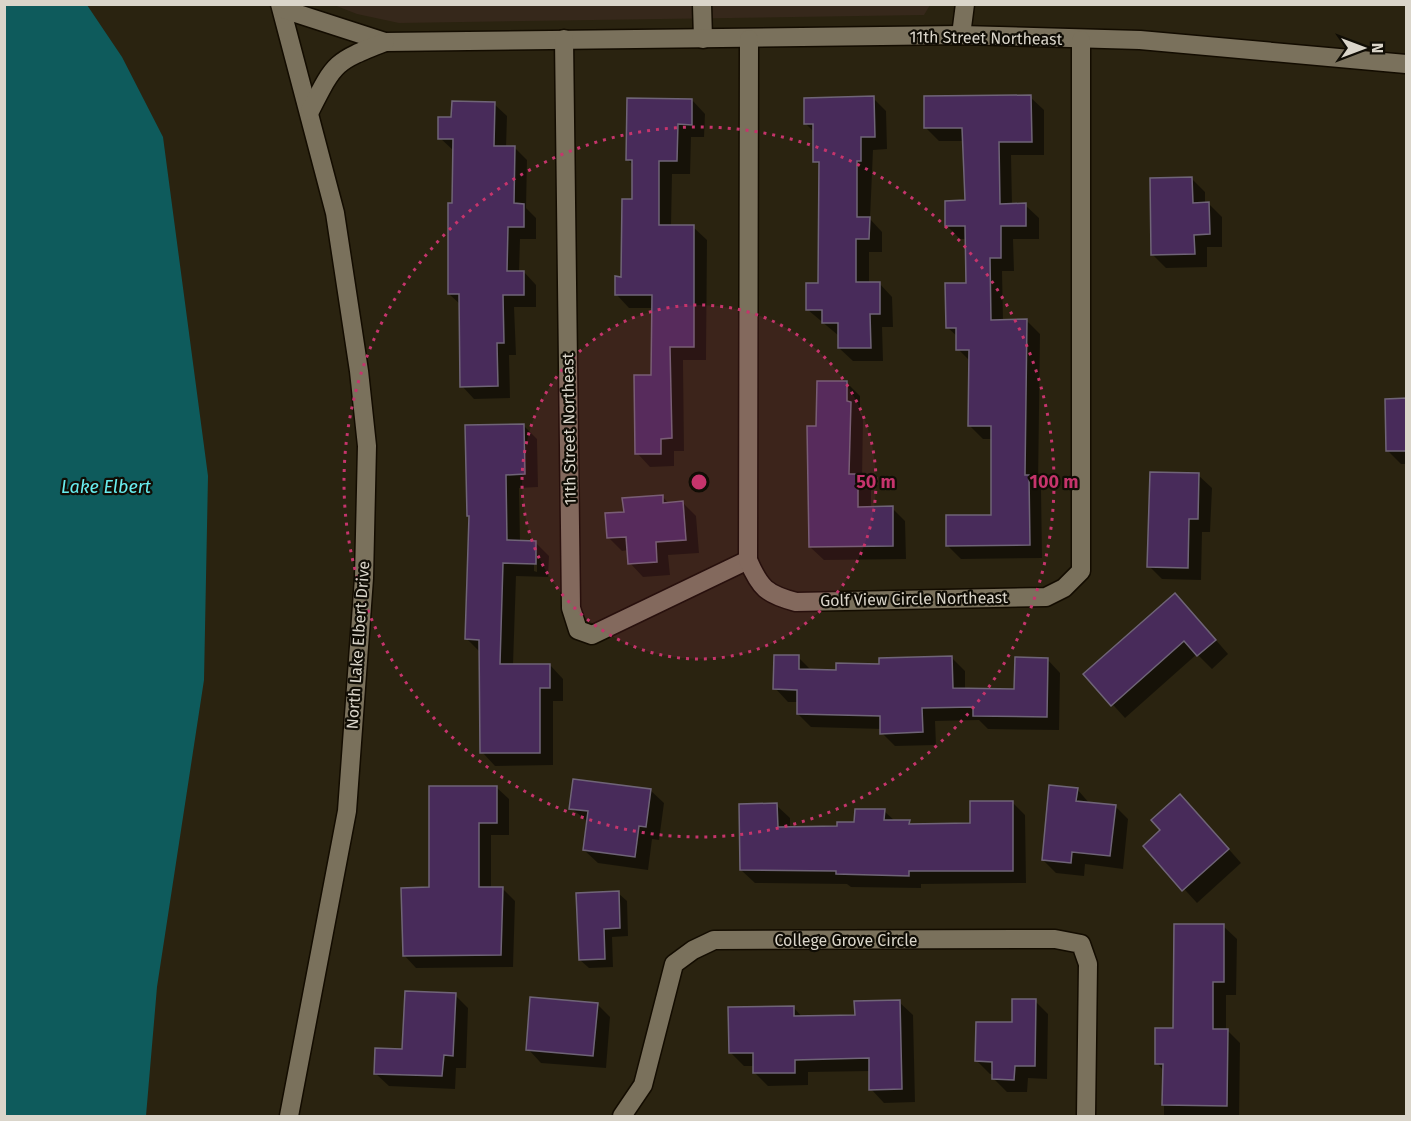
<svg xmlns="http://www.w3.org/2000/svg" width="1411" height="1121" font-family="'Fira Sans',sans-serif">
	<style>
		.education { fill: #36281b }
		.water { fill: #0e5b5c }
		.shadow { fill: #0007; fill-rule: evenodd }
		.building { fill: #482b5a; stroke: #6f6477; stroke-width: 1.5 }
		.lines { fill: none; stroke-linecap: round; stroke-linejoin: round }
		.minor-casing { stroke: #130c00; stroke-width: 21 }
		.minor { stroke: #7a715c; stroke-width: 18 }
		.ring { fill: none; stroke: #c6346c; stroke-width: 3; stroke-dasharray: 3 6 }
		.labels { text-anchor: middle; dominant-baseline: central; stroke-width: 4.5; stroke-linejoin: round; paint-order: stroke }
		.street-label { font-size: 16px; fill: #dad5ca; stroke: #100d05 }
		.water-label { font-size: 18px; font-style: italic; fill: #68edef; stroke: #100d05 }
		.centre { fill: #c6346c; stroke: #100d05; stroke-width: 3 }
		.ring-label { font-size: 18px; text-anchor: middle; font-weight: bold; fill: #c6346c; stroke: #100d05; stroke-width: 4.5; stroke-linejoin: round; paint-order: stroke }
	</style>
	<rect width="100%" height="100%" fill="#2a2310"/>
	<polygon class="education" points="334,5 930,5 924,15 399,23 357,14"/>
	<polygon class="water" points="5,4 87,5 122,57 163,137 208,476 204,680 157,987 146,1116 5,1116"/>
	<g class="shadow">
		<polygon points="1030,97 1044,110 1044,155 1011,155 1012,205 1025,205 1039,218 1039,239 1013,239 1014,271 1002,271 1003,321 1027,321 1040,334 1038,486 1041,489 1042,558 961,559 948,546 993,516 992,439 983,439 970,426 971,362 958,349 958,337 948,328 968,284 967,239 960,239 947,226 967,202 963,141 939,141 926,128"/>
		<polygon points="873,98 886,111 887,149 873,150 870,219 882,232 882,252 869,252 869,283 879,283 892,297 893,327 882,327 883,361 853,361 839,348 839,336 808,310 819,284 821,167 815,161 814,132 806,124"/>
		<polygon points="692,100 705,114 704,137 691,137 690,174 672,174 671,226 693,227 707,240 706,360 683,360 684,451 674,451 674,466 650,467 637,453 652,377 653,308 629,308 616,294 622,278 633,201 633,165 628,160"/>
		<polygon points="494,104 507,116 506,148 515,148 527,160 526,208 536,218 536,239 520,239 519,272 524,272 536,285 536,307 514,307 516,355 509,355 510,398 474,399 462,386 461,305 449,294 454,151 440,138 453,118"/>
		<polygon points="1192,179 1205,192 1205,204 1209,204 1222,217 1222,247 1207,247 1207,267 1166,268 1153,255"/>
		<polygon points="847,383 860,396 860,413 863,417 862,481 871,489 871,508 892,508 905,521 906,559 824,560 810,547 817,428"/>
		<polygon points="1406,400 1406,464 1401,464 1388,451"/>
		<path d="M 524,426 L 537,439 L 538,487 L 519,488 L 520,542 L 536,543 L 549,556 L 548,577 L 516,576 L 513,665 L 550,665 L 563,679 L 563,701 L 553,701 L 553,765 L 495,766 L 482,752 L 481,653 L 467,639 L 471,518 L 468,516 ZM 534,554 L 537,554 L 537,572 L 534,571 Z"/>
		<polygon points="1198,475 1212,488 1210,532 1202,532 1201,580 1162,579 1149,566"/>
		<polygon points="662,496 669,504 683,503 696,516 699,553 668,555 670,575 643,577 630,563 629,550 622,551 608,537 625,513"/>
		<polygon points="1188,608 1228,654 1212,669 1197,654 1125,718 1085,674"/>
		<polygon points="798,657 812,671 838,671 952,658 965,671 965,690 1016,690 1047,659 1060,673 1059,730 988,729 979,720 935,721 936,745 895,746 882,733 882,729 811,727 798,714 798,702 788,702 775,688"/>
		<polygon points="496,787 509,799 509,835 491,835 491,888 503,889 515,901 513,967 416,968 404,955 431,888"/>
		<polygon points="1077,789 1090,804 1115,806 1128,819 1123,869 1085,864 1084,876 1056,873 1043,860"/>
		<polygon points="650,790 664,803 659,840 652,839 648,870 598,863 584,850 588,822 571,808"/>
		<polygon points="1012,802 1025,815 1026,883 921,884 921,888 851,887 847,884 755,883 741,870 776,805 790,818 790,828 838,827 856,823 884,811 895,821 909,822 912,825 972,825"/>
		<polygon points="1193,809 1241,863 1197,903 1145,846"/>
		<polygon points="618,893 627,901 628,936 612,937 613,967 589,968 580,960"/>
		<polygon points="1223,926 1237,939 1236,995 1226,995 1226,1029 1240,1043 1239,1116 1164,1116 1164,1071 1157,1063"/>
		<polygon points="455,995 468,1008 466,1068 456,1068 455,1089 389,1086 375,1073 404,1050"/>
		<polygon points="1035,1001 1048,1014 1047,1079 1028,1078 1027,1092 1007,1092 994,1079 994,1074 990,1074 977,1061"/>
		<polygon points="899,1002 913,1015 915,1102 884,1103 871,1089 871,1071 808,1072 808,1085 768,1086 755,1073 755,1066 744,1066 731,1053 794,1008 803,1018 856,1017"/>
		<polygon points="597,1004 610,1017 606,1068 541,1063 528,1049"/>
	</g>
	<g class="building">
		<polygon points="1031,95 1032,142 999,142 1000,204 1026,203 1026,226 1001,226 1001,258 990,258 991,320 1027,319 1025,475 1029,475 1030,545 946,546 946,515 991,515 991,426 968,426 969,350 956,350 956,328 946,328 945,283 966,283 965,226 945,226 945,201 965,200 962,128 924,128 924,96"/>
		<polygon points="874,96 875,137 861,137 861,161 857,161 857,217 870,217 869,239 856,239 856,282 880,282 880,314 870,314 871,348 838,348 838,323 822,323 822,310 806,310 806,283 818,283 819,162 813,162 813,124 804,124 804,98"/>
		<polygon points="627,98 692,99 692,125 678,124 677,161 659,161 659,225 694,225 694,347 670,347 672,438 661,439 661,454 635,454 634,375 651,375 652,295 615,295 615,276 621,277 622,199 632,199 632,160 626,160"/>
		<polygon points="452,101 495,102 494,146 515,146 514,203 524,204 524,227 508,227 507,271 524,271 524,295 503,295 504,343 497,343 498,386 460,387 459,294 448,294 448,203 452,203 453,139 438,139 438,117 451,117"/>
		<polygon points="1192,177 1193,203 1209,202 1210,234 1194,235 1195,254 1151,255 1150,178"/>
		<polygon points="817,381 847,381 847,401 851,402 849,474 858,474 858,507 893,506 893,546 809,547 807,426 816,426"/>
		<polygon points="1407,398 1407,451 1386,451 1385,399"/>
		<polygon points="524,424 525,474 506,475 507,540 536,541 536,564 503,563 500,664 550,664 550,688 540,688 540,753 480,753 479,640 465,639 469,516 467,516 465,425"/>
		<polygon points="1150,472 1199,473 1198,519 1189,519 1188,568 1147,567"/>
		<polygon points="663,495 663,503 683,501 686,540 656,542 657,562 628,564 626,537 607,538 605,513 624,512 622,498"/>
		<polygon points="1175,593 1216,640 1197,656 1184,641 1111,706 1083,674"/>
		<polygon points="774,655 799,655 799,669 836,670 836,663 879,664 879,658 952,656 953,688 1014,689 1015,657 1048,658 1047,717 973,716 973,707 922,708 923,732 880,734 880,716 797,714 797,690 773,689"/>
		<polygon points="573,779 651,789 646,827 639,826 635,857 583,850 588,811 569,809"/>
		<polygon points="1049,785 1078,788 1076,801 1116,805 1110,856 1072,852 1071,863 1042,860"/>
		<polygon points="429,786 497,786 497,823 479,823 479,887 503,887 501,955 403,956 401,888 429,887"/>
		<polygon points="1180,794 1229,849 1182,891 1143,846 1160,830 1151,820"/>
		<polygon points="970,801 1013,801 1013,871 909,871 909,876 836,874 836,871 740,870 739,804 777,803 778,827 837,826 837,822 854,822 855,809 885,809 884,820 910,820 909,824 970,823"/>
		<polygon points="619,891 620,928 604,929 605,959 579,960 576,893"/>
		<polygon points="1174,924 1224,924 1224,982 1213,982 1213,1029 1228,1029 1227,1106 1162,1105 1163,1064 1155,1064 1155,1028 1173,1028"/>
		<polygon points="405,991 456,993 453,1056 444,1055 442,1076 374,1074 375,1048 402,1049"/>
		<polygon points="530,997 598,1003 593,1056 526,1050"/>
		<polygon points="1012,999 1036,999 1035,1066 1015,1066 1014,1080 992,1079 992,1062 975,1061 976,1022 1012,1022"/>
		<polygon points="900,1000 902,1089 869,1090 869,1058 795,1060 795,1073 753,1073 753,1053 729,1053 728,1007 794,1006 794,1016 855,1015 854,1001"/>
	</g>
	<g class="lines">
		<defs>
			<g id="minor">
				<polyline points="280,4 335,213 359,371 367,446 364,578 347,811 289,1116"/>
				<polyline points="702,4 703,39"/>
				<polyline points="283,9 385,42 961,35 1140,40 1406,64"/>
				<polyline points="961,35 965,4"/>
				<polyline points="564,39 571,608 578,630 592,635 748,560"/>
				<path d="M 749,39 L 748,560 C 760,588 766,594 796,602 L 1046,597 L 1064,588 L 1081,571 L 1081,40"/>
				<path d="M 310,111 C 335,62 334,62 385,42"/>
				<polyline points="622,1116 643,1085 674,964 693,950 714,940 1055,939 1081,944 1088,964 1086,1116"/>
			</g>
		</defs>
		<use href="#minor" class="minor-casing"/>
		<use href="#minor" class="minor"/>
	</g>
	<circle cx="699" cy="482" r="177" fill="#c6346c" fill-opacity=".12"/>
	<g class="ring">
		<circle cx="699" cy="482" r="177"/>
		<circle cx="699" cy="482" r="355"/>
	</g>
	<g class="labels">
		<g class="street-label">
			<text transform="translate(986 38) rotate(1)">11th Street Northeast</text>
			<text transform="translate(569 429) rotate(-91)">11th Street Northeast</text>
			<text transform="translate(914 599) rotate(-1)">Golf View Circle Northeast</text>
			<text transform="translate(358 645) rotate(-86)">North Lake Elbert Drive</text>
			<text x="846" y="940">College Grove Circle</text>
		</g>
		<g class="water-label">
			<text x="106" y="487">Lake Elbert</text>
		</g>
	</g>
	<circle cx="699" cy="482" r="9" class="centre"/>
	<g class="ring-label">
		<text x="876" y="488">50 m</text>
		<text x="1054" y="488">100 m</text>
	</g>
	<rect width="1411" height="1121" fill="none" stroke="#dad5ca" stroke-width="12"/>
	<g transform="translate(1363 48) rotate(90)" stroke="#100d05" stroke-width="4.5" paint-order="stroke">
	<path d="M0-4.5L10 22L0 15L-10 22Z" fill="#dad5ca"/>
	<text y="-9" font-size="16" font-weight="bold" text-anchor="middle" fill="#dad5ca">N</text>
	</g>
</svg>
